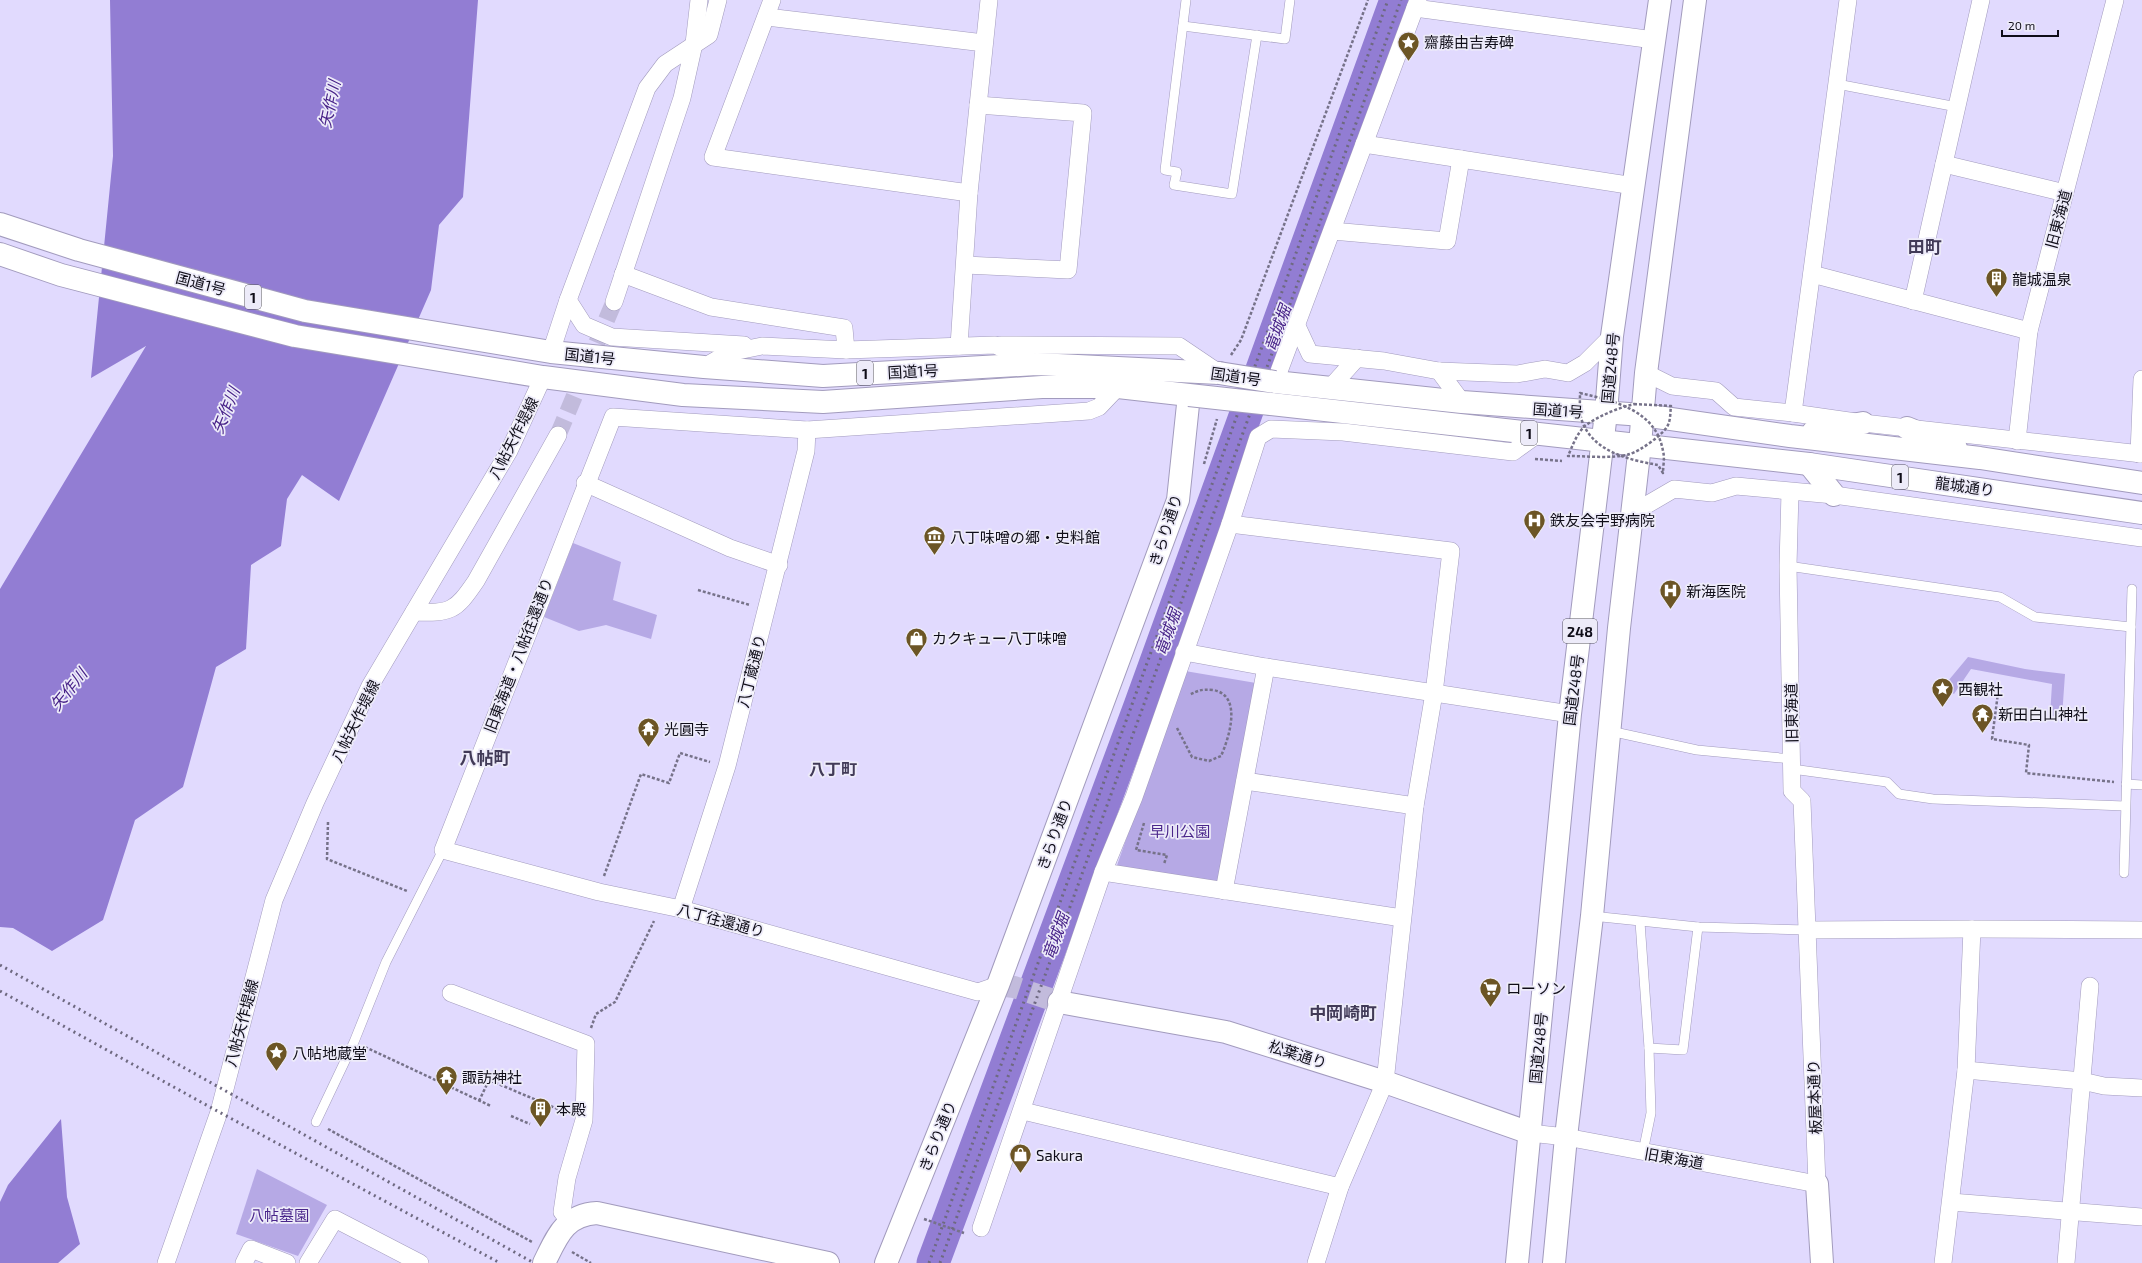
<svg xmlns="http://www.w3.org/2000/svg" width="2142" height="1263" font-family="'Exo 2','Noto Sans JP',sans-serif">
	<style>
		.green { fill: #b6a9e5 }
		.water { fill: #927dd3 }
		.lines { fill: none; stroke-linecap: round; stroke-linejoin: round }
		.river { stroke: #927dd3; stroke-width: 33 }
		.minor-tunnel { stroke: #c2bbdc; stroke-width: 17; stroke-dasharray: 17 8; stroke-linecap: butt }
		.tertiary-tunnel { stroke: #c2bbdc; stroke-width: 22; stroke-dasharray: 22 11; stroke-linecap: butt }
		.service-casing { stroke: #a29bbd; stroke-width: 10 }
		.minor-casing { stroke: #a29bbd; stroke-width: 18 }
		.tertiary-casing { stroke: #a29bbd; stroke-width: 24 }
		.trunk-casing { stroke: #a29bbd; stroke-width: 24 }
		.path { stroke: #767289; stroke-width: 2.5; stroke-dasharray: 3 2; stroke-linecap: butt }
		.service { stroke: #fff; stroke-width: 9 }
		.minor { stroke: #fff; stroke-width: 17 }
		.tertiary { stroke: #fff; stroke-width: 22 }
		.trunk { stroke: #fff; stroke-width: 22 }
		.rail { stroke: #6e6980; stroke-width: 3; stroke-dasharray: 2 4; stroke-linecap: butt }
		.trunk-bridge-casing { stroke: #a29bbd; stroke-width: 24; stroke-linecap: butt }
		.path-bridge { stroke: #767289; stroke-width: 2.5; stroke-dasharray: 3 2; stroke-linecap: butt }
		.trunk-bridge { stroke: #fff; stroke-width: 22 }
		.labels { text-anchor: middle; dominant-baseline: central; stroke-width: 3.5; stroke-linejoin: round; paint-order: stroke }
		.shield { fill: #edebf9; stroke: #52505c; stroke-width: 1 }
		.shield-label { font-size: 14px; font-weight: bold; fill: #0f0d18 }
		.poi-label { font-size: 15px; fill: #0f0d18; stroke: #edebf9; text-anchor: start }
		.street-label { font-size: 15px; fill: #0f0d18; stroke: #edebf9 }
		.park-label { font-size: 15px; fill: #4a268b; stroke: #edebf9 }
		.water-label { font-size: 16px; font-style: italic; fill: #472288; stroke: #edebf9 }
		.neighbourhood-label { font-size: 16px; font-weight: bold; fill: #413a57; stroke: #edebf9 }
		.quarter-label { font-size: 17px; font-weight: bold; fill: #413a57; stroke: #edebf9 }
	</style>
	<rect width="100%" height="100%" fill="#e1dafe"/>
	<g class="green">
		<polygon points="573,543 621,562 613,600 657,615 651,639 606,625 579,631 544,617"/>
		<polygon points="1968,657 2025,669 2065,674 2062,717 2050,716 2052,684 1971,669 1954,694 1943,687"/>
		<polygon points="1185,671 1256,683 1220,886 1115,871"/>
		<polygon points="257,1169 327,1205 298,1256 236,1234"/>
	</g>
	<g class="water">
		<polygon points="110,0 478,0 463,197 439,225 431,290 339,501 302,475 287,499 281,546 251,565 246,649 216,667 183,787 135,820 103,920 52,951 13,928 0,927 0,589 146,346 91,378 113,156"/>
		<polygon points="61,1119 67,1197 80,1244 58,1263 0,1263 0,1202 8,1185"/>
	</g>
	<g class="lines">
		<polyline class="river" points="933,1263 1140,706 1396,0"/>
		<polyline class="minor-tunnel" points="558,435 614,302"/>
		<polyline class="tertiary-tunnel" points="998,985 1014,987 1059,1002"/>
		<defs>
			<g id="service">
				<polyline points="1186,0 1165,170 1177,172 1174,185 1232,194 1257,35"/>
				<polyline points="1183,26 1285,39 1290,0"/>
				<polyline points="1837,84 1957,107"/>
				<polyline points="1788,566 2000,597 2035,617 2131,627"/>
				<polyline points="1610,731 1697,750 1792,759"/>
				<polyline points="1792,769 1887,782 1899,794 1933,799 2125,806"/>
				<polyline points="2126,784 2142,785"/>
				<polyline points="2124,873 2132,589"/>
				<polyline points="1592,916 1698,927 1808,930"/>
				<polyline points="1640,922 1649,1048 1651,1113 1643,1152"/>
				<polyline points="1649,1048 1683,1050 1698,927"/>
				<polyline points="316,1122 354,1042 386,962 443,850"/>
			</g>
			<g id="minor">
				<polyline points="772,0 713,157 969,193"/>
				<polyline points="1415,8 1654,40"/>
				<polyline points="767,17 984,43"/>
				<polyline points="1364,144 1634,186"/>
				<polyline points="1944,164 2065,193"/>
				<polyline points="1332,231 1447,241 1461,159"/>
				<polyline points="965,265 1068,270 1083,113 978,105"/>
				<polyline points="623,274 711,307 844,328 846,350"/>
				<polyline points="1812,274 2029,331"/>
				<polyline points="568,300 584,325 612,337 744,345"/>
				<polyline points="1913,301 1981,0"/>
				<polyline points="614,302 682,98 694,44 699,0"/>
				<polyline points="1297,326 1310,354 1384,361 1439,371 1517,374 1545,369 1568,373 1585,363 1612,336"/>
				<polyline points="1001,345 1179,346 1219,373"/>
				<polyline points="959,346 969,193 989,0"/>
				<polyline points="551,352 568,300 647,88 665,64 709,35 718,0"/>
				<polyline points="704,367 728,353 762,346 846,350 995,345 1037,364"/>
				<polyline points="1439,371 1462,402"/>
				<polyline points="1646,373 1672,386 1716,391 1734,407 1793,413 1863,423 2142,454"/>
				<polyline points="1275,382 1418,0"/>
				<polyline points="1330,388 1357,358"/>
				<polyline points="1793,413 1848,0"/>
				<polyline points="2017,441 2029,331 2115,0"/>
				<polyline points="2139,454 2142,379"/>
				<polyline points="585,483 730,548 779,565"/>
				<polyline points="1631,514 1674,489 1712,493 1736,486 1834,495 2142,538"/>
				<polyline points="1230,524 1451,551 1434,693 1415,806 1385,1082 1340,1187 1316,1263"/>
				<path d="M 414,612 C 451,613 455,612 476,581 L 558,435"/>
				<polyline points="1184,652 1266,667 1570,714"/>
				<polyline points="1245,781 1415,806"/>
				<polyline points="1103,872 1402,918"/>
				<polyline points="1224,891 1266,667"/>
				<polyline points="681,909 727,766 806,451 807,430"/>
				<polyline points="1808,930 1972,929 2142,930"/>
				<polyline points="998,985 978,992 681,909 599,892 443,850 613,417 807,430 1089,411 1099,407 1118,387"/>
				<polyline points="451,993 586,1044 584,1120 567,1178 562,1212 570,1220"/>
				<polyline points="1966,1070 2082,1081 2104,1086 2142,1088"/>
				<polyline points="1023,1111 1340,1187"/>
				<polyline points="1530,1133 1566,1137 1817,1184 1802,801 1792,791 1788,566 1790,492"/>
				<polyline points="1951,1202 2142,1217"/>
				<polyline points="981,1228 1103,872 1134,797 1230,524 1258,437 1271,429 1343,432 1513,452 1538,434"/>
				<polyline points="166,1263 219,1112 274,900 315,803 370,686 509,451 543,377"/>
				<polyline points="244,1263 251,1249 287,1263"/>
				<polyline points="308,1263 335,1219 420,1263"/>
				<polyline points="1943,1263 1966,1070 1972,929"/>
				<polyline points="2066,1263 2090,986"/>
			</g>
			<g id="tertiary">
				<polyline points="1059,1002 1226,1032 1385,1082 1530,1133"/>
				<polyline points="1817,1184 1822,1263"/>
				<path d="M 544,1263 C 557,1237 564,1215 597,1213 L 828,1263"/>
				<polyline points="886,1263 998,985 1178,500 1189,395"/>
			</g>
			<g id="trunk">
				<polyline points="0,224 79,250 305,311 551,352 704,367 823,376 1037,364 1219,373"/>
				<polyline points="0,254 61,275 295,336 543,377 683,395 823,402 1042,387 1118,387 1189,395"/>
				<polyline points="1275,382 1462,402 1643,415 1790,436 1980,458 2142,483"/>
				<polyline points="1271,404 1809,464 2142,513"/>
				<polyline points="1907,428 1956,448"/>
				<polyline points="1813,432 1863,423"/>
				<polyline points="1809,464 1834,495"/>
				<polyline points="1517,1263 1570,714 1606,413 1612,336 1660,0"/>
				<polyline points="1554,1263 1566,1137 1592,916 1619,628 1640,445 1646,373 1695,0"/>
			</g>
		</defs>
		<use href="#service" class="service-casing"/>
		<use href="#minor" class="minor-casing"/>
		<use href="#tertiary" class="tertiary-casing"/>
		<use href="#trunk" class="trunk-casing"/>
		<g class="path">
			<polyline points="1231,355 1241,340 1368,0"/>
			<polyline points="1535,459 1562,461"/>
			<polyline points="1204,464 1217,419"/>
			<polyline points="698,590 750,605"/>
			<polyline points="1983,686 1998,693 1992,739 2029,745 2026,773 2114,782"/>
			<path d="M 1177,728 L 1192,757 L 1209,761 L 1221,756 C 1229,738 1243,695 1213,690 C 1202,689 1199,690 1189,695"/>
			<polyline points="328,822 327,859 407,891"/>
			<polyline points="1144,823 1136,850 1167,855 1164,864"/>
			<polyline points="604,876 641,774 669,783 680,753 710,762"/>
			<polyline points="591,1028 596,1014 615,1002 654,921"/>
			<polyline points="365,1047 491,1106"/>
			<polyline points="479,1101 489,1080 567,1113"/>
			<polyline points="511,1116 530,1124"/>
			<polyline points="328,1129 532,1242"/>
			<polyline points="924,1219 964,1233"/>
			<polyline points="572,1252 591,1263"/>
		</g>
		<use href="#service" class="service"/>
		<use href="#minor" class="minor"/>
		<use href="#tertiary" class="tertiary"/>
		<use href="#trunk" class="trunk"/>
		<g class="rail">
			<polyline points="0,965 534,1263"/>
			<polyline points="0,991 219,1112 500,1263"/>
			<polyline points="929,1263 1388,0"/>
			<polyline points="940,1263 1401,0"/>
		</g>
		<defs>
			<g id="trunk-bridge">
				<polyline points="1219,373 1275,382"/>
				<polyline points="1189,395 1271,404"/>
			</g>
		</defs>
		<use href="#trunk-bridge" class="trunk-bridge-casing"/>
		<g class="path-bridge">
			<path d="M 1580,393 C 1614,401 1656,410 1663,451 C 1665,458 1663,466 1663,473 L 1658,465 C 1630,460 1593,452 1582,421 C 1579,412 1580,403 1580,393 Z"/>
			<path d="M 1634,404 L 1671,406 C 1670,413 1671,420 1667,427 C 1661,436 1640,451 1630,454 C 1613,459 1587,456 1568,456 C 1572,447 1577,433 1585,426 C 1598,416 1618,408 1634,404 Z"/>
		</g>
		<use href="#trunk-bridge" class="trunk-bridge"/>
	</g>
	<defs>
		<symbol id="sight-pin" viewBox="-11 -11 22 30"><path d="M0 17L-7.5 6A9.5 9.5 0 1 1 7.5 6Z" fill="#6c5525" stroke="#edebf9"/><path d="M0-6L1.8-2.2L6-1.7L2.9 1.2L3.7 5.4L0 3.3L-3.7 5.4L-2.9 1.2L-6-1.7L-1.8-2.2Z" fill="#fff"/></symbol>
		<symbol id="building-pin" viewBox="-11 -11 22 30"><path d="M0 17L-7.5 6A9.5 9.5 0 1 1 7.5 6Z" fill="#6c5525" stroke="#edebf9"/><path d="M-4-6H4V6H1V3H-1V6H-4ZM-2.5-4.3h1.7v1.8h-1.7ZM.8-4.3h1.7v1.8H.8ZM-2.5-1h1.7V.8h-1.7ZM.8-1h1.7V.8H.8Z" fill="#fff"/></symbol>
		<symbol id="hospital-pin" viewBox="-11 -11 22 30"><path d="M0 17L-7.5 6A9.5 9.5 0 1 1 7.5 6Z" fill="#6c5525" stroke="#edebf9"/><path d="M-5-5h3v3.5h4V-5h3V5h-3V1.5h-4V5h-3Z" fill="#fff"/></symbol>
		<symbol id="museum-pin" viewBox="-11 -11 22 30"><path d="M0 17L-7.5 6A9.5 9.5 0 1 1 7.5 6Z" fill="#6c5525" stroke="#edebf9"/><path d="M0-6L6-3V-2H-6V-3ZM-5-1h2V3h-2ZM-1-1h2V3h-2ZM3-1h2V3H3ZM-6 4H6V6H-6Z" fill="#fff"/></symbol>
		<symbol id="shop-pin" viewBox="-11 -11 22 30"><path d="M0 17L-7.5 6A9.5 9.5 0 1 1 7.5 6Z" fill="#6c5525" stroke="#edebf9"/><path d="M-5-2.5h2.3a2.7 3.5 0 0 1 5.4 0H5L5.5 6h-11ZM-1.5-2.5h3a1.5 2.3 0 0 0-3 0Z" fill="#fff"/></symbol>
		<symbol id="temple-pin" viewBox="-11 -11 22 30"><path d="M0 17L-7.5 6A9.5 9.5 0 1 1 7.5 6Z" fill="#6c5525" stroke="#edebf9"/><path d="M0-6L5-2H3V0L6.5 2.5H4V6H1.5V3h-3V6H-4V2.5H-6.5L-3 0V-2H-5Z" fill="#fff"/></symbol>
		<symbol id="supermarket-pin" viewBox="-11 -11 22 30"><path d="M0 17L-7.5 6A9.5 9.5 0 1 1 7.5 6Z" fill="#6c5525" stroke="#edebf9"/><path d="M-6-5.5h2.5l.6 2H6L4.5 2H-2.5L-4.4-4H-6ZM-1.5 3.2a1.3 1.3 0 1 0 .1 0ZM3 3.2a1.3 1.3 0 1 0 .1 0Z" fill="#fff"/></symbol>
	</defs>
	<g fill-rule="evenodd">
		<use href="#sight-pin" x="1396" y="30" width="25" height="34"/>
		<use href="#building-pin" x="1984" y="266" width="25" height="34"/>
		<use href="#hospital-pin" x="1522" y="508" width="25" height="34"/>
		<use href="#museum-pin" x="922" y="524" width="25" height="34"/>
		<use href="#hospital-pin" x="1658" y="578" width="25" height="34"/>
		<use href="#shop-pin" x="904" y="626" width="25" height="34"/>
		<use href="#sight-pin" x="1930" y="676" width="25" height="34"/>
		<use href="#temple-pin" x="1970" y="702" width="25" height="34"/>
		<use href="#temple-pin" x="636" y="716" width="25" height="34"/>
		<use href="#supermarket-pin" x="1478" y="976" width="25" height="34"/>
		<use href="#sight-pin" x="264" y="1040" width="25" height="34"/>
		<use href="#temple-pin" x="434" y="1064" width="25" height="34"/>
		<use href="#building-pin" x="528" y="1096" width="25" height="34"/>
		<use href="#shop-pin" x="1008" y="1142" width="25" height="34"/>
	</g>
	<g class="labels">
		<g class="shield">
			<rect x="245" y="285" width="16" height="24" rx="3"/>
			<rect x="857" y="361" width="16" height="24" rx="3"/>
			<rect x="1521" y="421" width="16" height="24" rx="3"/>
			<rect x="1892" y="465" width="16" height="24" rx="3"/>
			<rect x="1563" y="619" width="34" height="24" rx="3"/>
		</g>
		<g class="shield-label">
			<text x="253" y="297">1</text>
			<text x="865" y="373">1</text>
			<text x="1529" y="433">1</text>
			<text x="1900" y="477">1</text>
			<text x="1580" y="631">248</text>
		</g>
		<g class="poi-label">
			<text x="1424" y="42">齋藤由吉寿碑</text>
			<text x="2012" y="279">龍城温泉</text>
			<text x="1550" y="520">鉄友会宇野病院</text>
			<text x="950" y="537">八丁味噌の郷・史料館</text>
			<text x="1686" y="591">新海医院</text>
			<text x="932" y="638">カクキュー八丁味噌</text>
			<text x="1958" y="689">西観社</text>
			<text x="1998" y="714">新田白山神社</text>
			<text x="664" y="729">光圓寺</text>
			<text x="1506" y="988">ローソン</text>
			<text x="292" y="1053">八帖地蔵堂</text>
			<text x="462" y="1077">諏訪神社</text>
			<text x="556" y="1109">本殿</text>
			<text x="1036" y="1155">Sakura</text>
		</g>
		<g class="street-label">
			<text transform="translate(2058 219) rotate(-75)">旧東海道</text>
			<text transform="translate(201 283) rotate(15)">国道1号</text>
			<text transform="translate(590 356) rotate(6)">国道1号</text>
			<text transform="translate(1610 368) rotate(-85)">国道248号</text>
			<text transform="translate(913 371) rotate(-3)">国道1号</text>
			<text transform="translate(1236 376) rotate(8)">国道1号</text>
			<text transform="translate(1558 410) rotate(4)">国道1号</text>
			<text transform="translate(513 438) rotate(-63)">八帖矢作堤線</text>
			<text transform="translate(1965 486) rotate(8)">龍城通り</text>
			<text transform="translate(1165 530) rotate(-72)">きらり通り</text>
			<text transform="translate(518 655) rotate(-69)">旧東海道・八帖往還通り</text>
			<text transform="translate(751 671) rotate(-76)">八丁蔵通り</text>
			<text transform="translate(1573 690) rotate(-83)">国道248号</text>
			<text transform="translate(1791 713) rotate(-91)">旧東海道</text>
			<text transform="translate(355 721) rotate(-64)">八帖矢作堤線</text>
			<text transform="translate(1054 834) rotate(-70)">きらり通り</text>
			<text transform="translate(721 920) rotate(15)">八丁往還通り</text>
			<text transform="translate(241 1023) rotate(-75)">八帖矢作堤線</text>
			<text transform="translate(1538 1048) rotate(-85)">国道248号</text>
			<text transform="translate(1298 1054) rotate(18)">松葉通り</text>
			<text transform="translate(1814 1097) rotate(-92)">板屋本通り</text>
			<text transform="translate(937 1136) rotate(-68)">きらり通り</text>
			<text transform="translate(1674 1158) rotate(10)">旧東海道</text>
		</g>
		<g class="park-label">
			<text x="1180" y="831">早川公園</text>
			<text x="279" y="1215">八帖墓園</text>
		</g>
		<g class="water-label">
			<text transform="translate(329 104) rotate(-78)">矢作川</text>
			<text transform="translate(1277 328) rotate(-70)">竜城堀</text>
			<text transform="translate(225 410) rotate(-68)">矢作川</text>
			<text transform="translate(1167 632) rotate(-70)">竜城堀</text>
			<text transform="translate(68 689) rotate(-51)">矢作川</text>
			<text transform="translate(1055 936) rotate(-70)">竜城堀</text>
		</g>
		<g class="neighbourhood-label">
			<text x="833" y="768">八丁町</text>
		</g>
		<g class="quarter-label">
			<text x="1925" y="246">田町</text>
			<text x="485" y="757">八帖町</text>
			<text x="1343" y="1012">中岡崎町</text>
		</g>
	</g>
	<path d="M2002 30v6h56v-6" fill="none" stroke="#0f0d18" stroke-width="2"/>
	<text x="2008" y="30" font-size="12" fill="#0f0d18" stroke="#edebf9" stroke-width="3" paint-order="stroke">20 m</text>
</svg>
